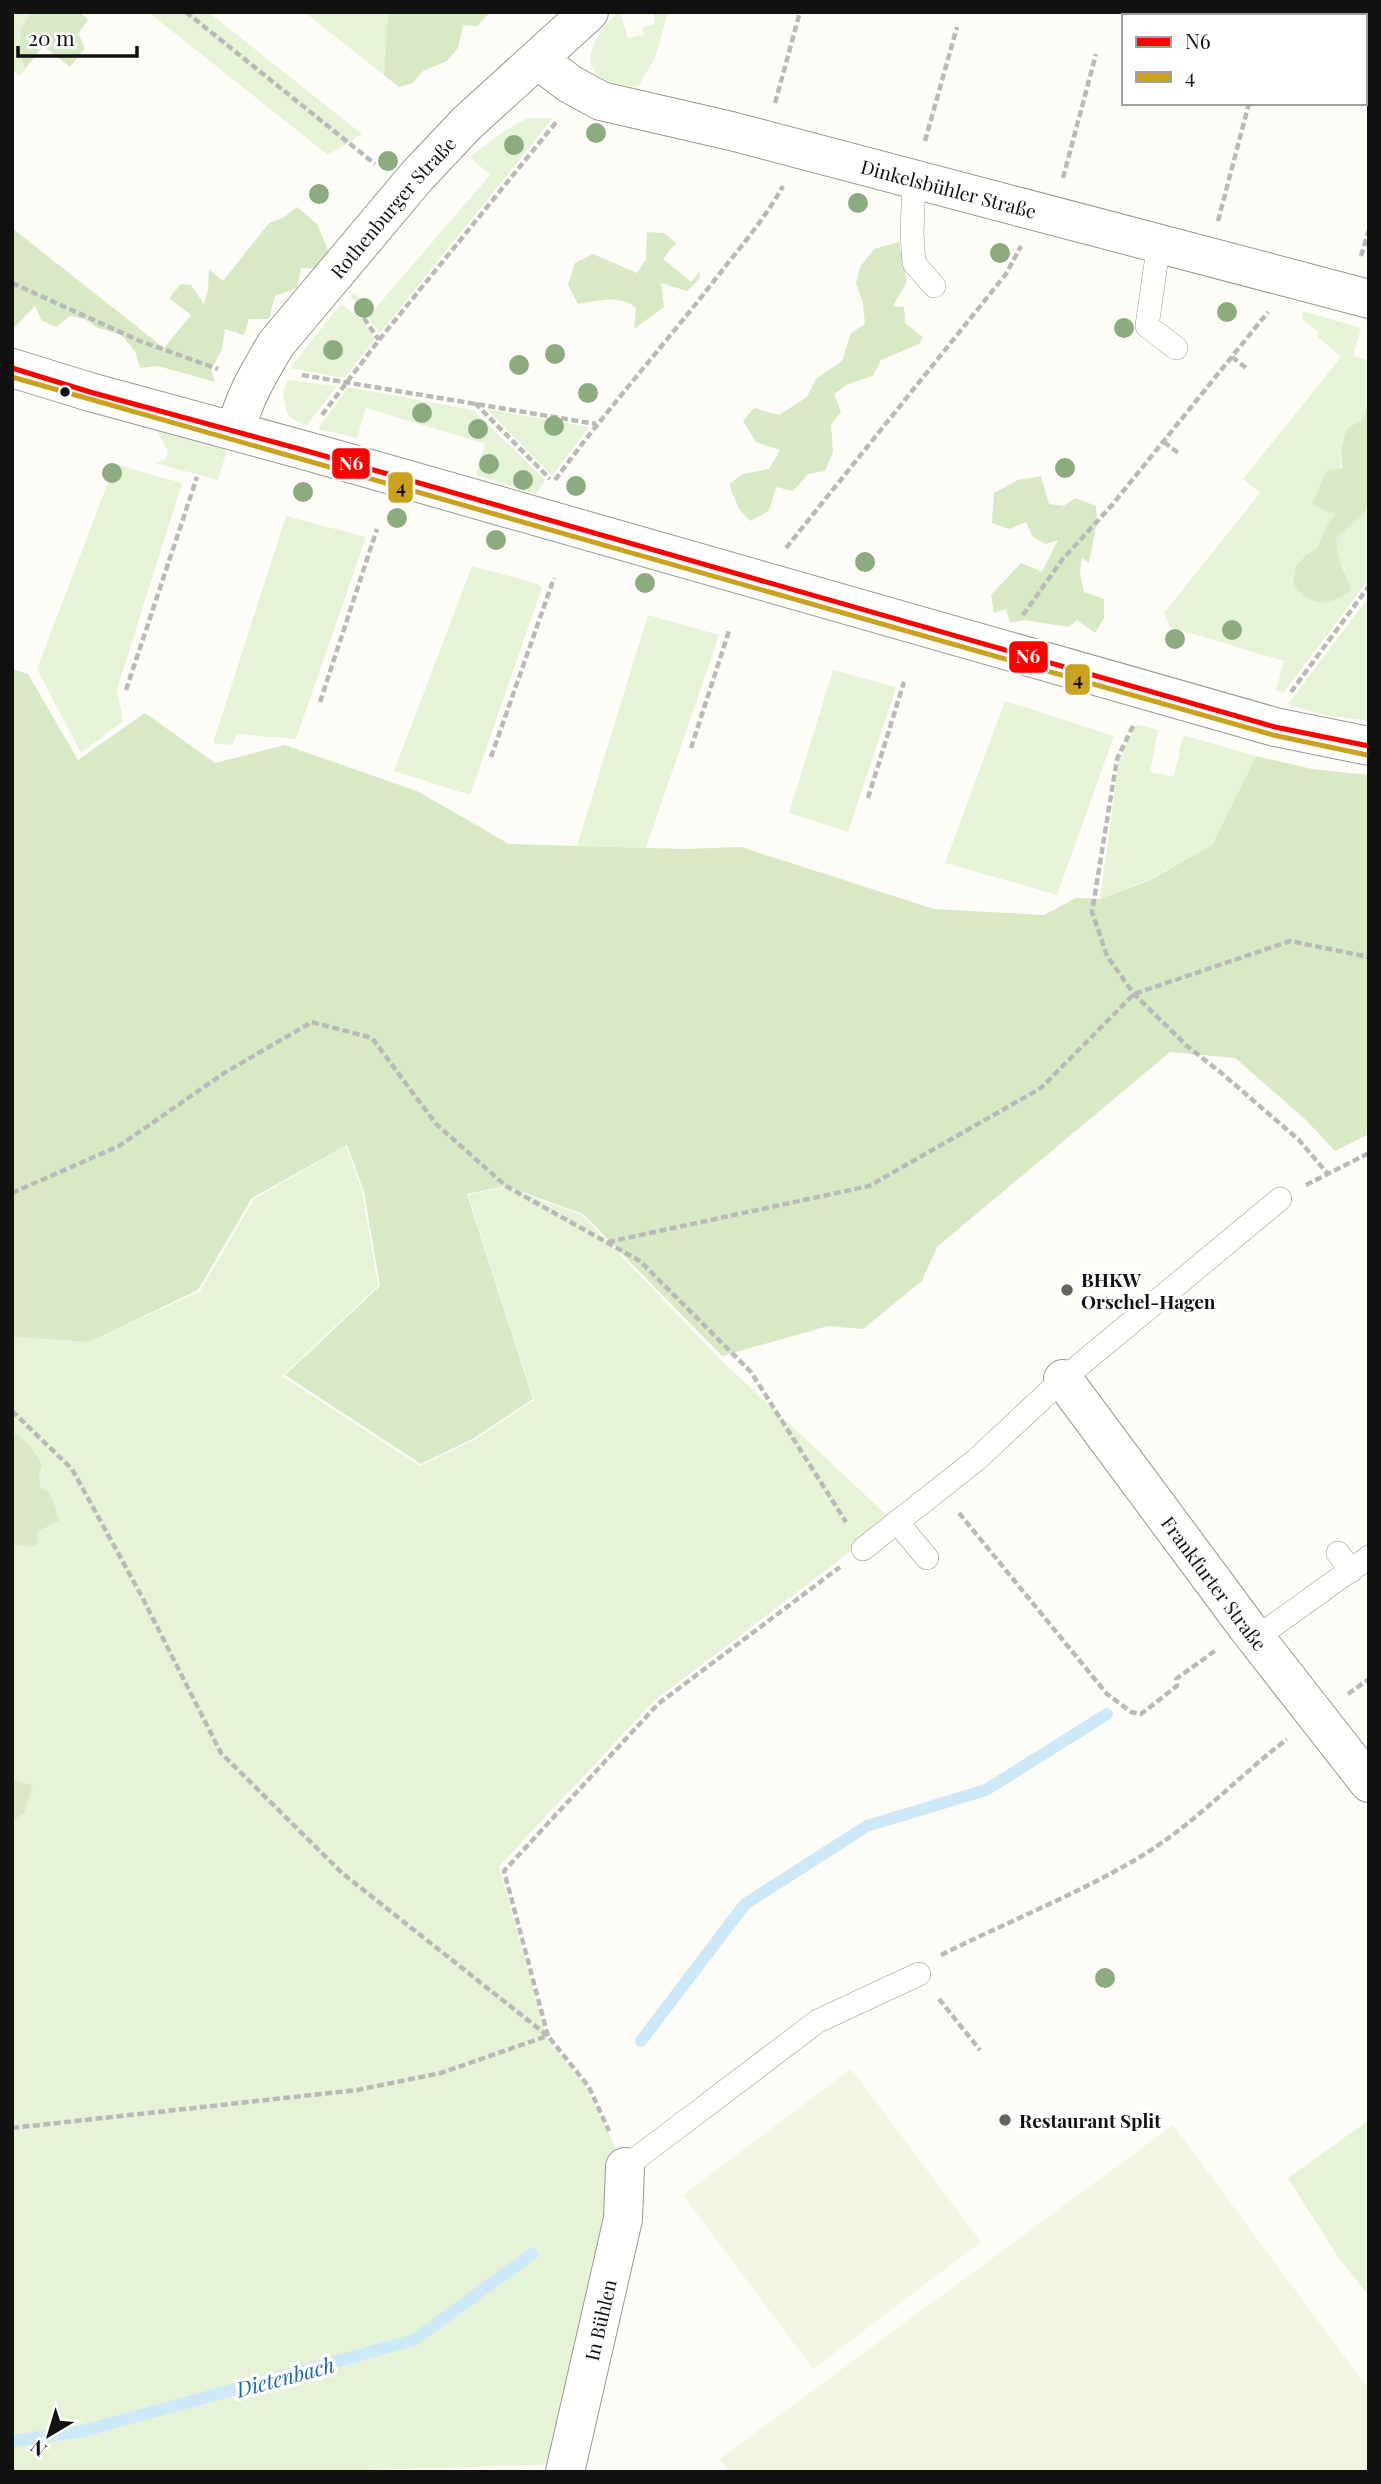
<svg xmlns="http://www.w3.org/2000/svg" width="1381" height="2484" font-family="'Playfair Display',serif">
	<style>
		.green { fill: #e7f3d7 }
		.forest { fill: #d8eac5 }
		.pitch { fill: #f0f6e1 }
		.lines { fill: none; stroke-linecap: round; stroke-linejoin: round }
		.stream { stroke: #cde8f7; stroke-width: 12 }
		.lane-casing { stroke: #979795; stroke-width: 24 }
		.street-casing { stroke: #979795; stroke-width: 40 }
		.path { stroke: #b9b9b8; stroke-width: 4.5; stroke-dasharray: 7 3.5; stroke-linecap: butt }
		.lane { stroke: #fffffe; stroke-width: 23 }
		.street { stroke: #fffffe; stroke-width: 38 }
		.bus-1-casing { stroke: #fff; stroke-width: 10 }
		.bus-2-casing { stroke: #fff; stroke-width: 10 }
		.bus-1 { stroke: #f00; stroke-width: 5 }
		.bus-2 { stroke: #cba21f; stroke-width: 5 }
		.tree { fill: #8cac80 }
		.bus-dot { fill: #111; stroke: #fff; stroke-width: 2.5 }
		.poi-dot { fill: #646362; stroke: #fff; stroke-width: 2.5 }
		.labels { text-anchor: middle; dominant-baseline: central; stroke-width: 7; stroke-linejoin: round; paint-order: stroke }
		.street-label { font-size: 19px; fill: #111; stroke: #fff }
		.poi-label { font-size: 19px; font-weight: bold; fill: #111; stroke: #fff; text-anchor: start }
		.water-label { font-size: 21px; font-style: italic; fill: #1768a6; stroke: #fff }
		.line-badge { stroke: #fff; stroke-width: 2.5 }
		.badge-label { font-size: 19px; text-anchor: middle; font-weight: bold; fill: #fff }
		.pale-badge-label { font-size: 19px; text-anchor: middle; font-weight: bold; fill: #111 }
	</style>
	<rect width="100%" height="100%" fill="#fdfcf7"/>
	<g class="green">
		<polygon points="12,12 32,12 21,28 19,51 25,69 20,76 12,71"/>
		<polygon points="148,12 208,12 362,134 328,155"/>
		<polygon points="305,12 388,12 384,75 314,20"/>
		<path d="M 618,12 L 620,12 L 628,38 L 644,35 L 642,27 L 655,24 L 653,12 L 668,12 L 655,58 L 638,87 C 627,85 613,84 604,79 C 574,61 602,28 618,12 Z"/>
		<polygon points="528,118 553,118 380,333 350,296 354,293 374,310 490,175 470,157 504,131"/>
		<polygon points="341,304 361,319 375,339 344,378 290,368"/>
		<polygon points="1303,311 1361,328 1353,356 1369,361 1369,398 1363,419 1341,450 1337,514 1326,527 1317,548 1306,555 1346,572 1336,554 1336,537 1364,514 1369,499 1369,579 1283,693 1276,690 1284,661 1170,627 1164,613 1260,493 1243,479 1341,357 1317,336 1319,332 1302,319"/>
		<polygon points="287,380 337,386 306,426 288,416 283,395"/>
		<polygon points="348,387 473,410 545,480 536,494 476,475 485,444 366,408 357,438 318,429"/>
		<polygon points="487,409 589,427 552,476"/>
		<polygon points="156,429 227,450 218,480 155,463 165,459 168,451"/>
		<polygon points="115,464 182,483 117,689 123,721 81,753 37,669"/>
		<polygon points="286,516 366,537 296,739 237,734 232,745 213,743"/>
		<polygon points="472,566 538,584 542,588 470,795 394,771"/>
		<polygon points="1369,597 1369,721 1325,715 1288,704"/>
		<polygon points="648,615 719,635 646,848 577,846"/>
		<polygon points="833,670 896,687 848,832 789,813"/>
		<polygon points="1005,701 1114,736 1057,895 945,863"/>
		<polygon points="1137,724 1158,730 1150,772 1174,777 1183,735 1256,756 1212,845 1148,880 1100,899 1119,760"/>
		<polygon points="346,1146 362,1190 378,1286 282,1376 420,1466 476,1439 534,1400 468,1195 505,1187 582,1215 720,1359 892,1520 655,1700 499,1866 547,2039 586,2087 625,2167 566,2464 304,2472 12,2472 12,1337 90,1342 200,1291 254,1199"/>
		<polygon points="1369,2120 1369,2296 1338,2257 1288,2178"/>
	</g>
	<g class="forest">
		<polygon points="32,12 80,12 88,20 78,33 85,48 70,67 43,46 25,69 19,51 21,28"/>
		<polygon points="388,12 490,12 478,26 463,25 458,48 447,61 423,71 413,83 399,87 384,75"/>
		<polygon points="297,207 317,224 328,250 320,269 301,268 297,288 275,296 269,319 249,319 244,335 225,329 222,349 211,370 215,382 158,366 140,368 135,351 121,335 98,328 84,319 70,316 56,327 42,321 35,306 12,330 12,228 164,348 191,315 169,298 181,284 191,285 204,304 208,289 209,269 223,281 269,223 283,218"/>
		<path d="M 647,232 L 664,233 L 676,243 L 663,259 L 691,282 L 701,270 L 699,279 L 687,291 L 661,283 L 664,307 L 634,329 L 636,308 C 620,294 597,301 578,304 L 568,285 L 575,263 L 593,254 L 637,273 L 646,259 Z"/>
		<polygon points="899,242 907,281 893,306 904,307 905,323 923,337 919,344 881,360 873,376 848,384 834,394 841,412 831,424 833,452 825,471 808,474 793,491 776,487 769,511 750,521 739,509 729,484 743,474 769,469 780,450 756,442 743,421 754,408 779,415 807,397 816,379 842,361 851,333 865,324 863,303 856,283 860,267 874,249"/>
		<path d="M 1369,398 L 1369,499 L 1364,514 L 1336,538 C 1336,558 1345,570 1351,590 C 1329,606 1311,609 1293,584 L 1296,567 L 1306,555 L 1317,548 L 1326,527 L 1336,514 L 1312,505 L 1326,471 L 1342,468 L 1341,450 L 1347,429 L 1363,419 Z"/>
		<polygon points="1041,476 1049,504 1064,506 1075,498 1096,506 1097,521 1089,563 1082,558 1080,574 1084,592 1104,599 1104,618 1095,633 1077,620 1069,627 1024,620 1010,623 1006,609 994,613 991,595 1021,563 1042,572 1058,540 1046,544 1032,536 1026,522 1009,529 992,523 994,493 1018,480"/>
		<polygon points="12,669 28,674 78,760 145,713 215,763 285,745 417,791 509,844 685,849 741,847 934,909 1044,915 1076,898 1100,899 1148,881 1212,845 1256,756 1312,769 1369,775 1369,1134 1335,1151 1306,1120 1235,1058 1170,1052 937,1247 922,1281 863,1329 828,1326 722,1356 583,1214 506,1186 467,1194 533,1399 474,1438 421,1464 285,1375 380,1286 364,1192 347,1145 252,1198 198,1290 90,1342 12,1337"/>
		<path d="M 12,1432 C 27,1441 34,1449 42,1465 L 39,1475 L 40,1488 L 48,1491 L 53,1500 L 59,1521 L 38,1531 L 36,1547 L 12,1545 Z"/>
		<polygon points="12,1780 33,1785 24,1813 12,1821"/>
	</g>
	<g class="pitch">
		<polygon points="851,2069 981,2242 813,2369 683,2195"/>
		<polygon points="1173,2125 1369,2390 1369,2472 729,2472 720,2459"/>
	</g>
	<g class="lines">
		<g class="stream">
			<polyline points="641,2041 745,1904 867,1826 986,1790 1107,1714"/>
			<polyline points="12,2441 83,2431 414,2340 532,2254"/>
		</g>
		<defs>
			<g id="lane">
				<polyline points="914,180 912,234 914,263 934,286"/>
				<polyline points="1161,245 1156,263 1147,326 1176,348"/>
				<polyline points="897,1522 927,1558"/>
				<polyline points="863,1549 976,1460 1063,1379 1280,1199"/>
				<polyline points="1338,1553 1351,1571"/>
				<polyline points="1256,1638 1369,1557"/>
				<polyline points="625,2167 818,2021 919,1974"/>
			</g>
			<g id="street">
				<path id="s1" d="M 538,60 L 570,84 L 601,101 L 731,131 L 1369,299"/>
				<polyline points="12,368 90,392 307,451 1275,727 1369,746"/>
				<path id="s2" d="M 236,431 C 243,399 259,373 276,344 L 417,176 L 467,123 L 589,12"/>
				<path id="s3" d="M 1063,1379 L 1247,1627 L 1369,1783"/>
				<path id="s4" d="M 565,2472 L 623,2219 L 625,2167"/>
			</g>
		</defs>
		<use href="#lane" class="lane-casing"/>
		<use href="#street" class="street-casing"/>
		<g class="path">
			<polyline points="186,12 375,164"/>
			<polyline points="1325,16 1326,12"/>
			<polyline points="775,103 800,12"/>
			<polyline points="925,141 957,27"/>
			<polyline points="1063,178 1096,54"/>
			<polyline points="1218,221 1249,103"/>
			<polyline points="1361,256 1369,230"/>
			<polyline points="12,283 140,341 218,369"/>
			<polyline points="356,311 363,317 379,340"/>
			<polyline points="1232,357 1246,368"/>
			<polyline points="302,375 596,424"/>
			<polyline points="475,403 550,479"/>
			<polyline points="322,415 379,340 557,121"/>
			<polyline points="1164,442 1178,453"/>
			<path d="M 555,480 C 607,409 666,343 721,272 C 742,245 766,217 783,186"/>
			<polyline points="786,548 1006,274 1021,246"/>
			<polyline points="1023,615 1062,560 1112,505 1268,312"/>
			<polyline points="126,690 197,477"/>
			<polyline points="1291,692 1369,586"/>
			<polyline points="320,702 377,529"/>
			<polyline points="1133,726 1117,759 1092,912 1107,956 1134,994 1187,1046 1219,1071 1299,1140 1327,1173"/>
			<polyline points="691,748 729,631"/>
			<polyline points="491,757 554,578"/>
			<polyline points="868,798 904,682"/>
			<polyline points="1306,1185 1369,1153"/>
			<polyline points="12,1193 119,1146 224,1073 312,1022 372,1038 436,1124 506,1186 640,1261 751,1372 846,1522"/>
			<polyline points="608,1242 869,1186 1041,1088 1134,994 1290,941 1369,957"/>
			<polyline points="12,1411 72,1469 141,1595 221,1753 342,1873 548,2036 589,2087 609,2131"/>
			<polyline points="959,1513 1107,1694 1131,1712 1141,1714 1177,1686 1176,1679 1216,1650"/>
			<polyline points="1348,1694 1369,1679"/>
			<path d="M 941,1955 C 1003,1924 1068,1898 1128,1864 C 1188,1831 1234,1780 1287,1739"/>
			<polyline points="939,1999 980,2050"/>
			<polyline points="548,2036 504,1871 658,1704 840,1567"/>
			<polyline points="12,2128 357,2090 441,2073 547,2036"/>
		</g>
		<use href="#lane" class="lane"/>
		<use href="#street" class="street"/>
		<defs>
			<polyline id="bus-1" points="12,368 90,392 307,451 1275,727 1369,746"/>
			<polyline id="bus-2" points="12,377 1273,735 1367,755"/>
		</defs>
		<use href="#bus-1" class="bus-1-casing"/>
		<use href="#bus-2" class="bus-2-casing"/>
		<use href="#bus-1" class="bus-1"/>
		<use href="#bus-2" class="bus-2"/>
	</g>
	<g class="tree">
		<circle cx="596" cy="133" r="10"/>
		<circle cx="514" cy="145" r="10"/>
		<circle cx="388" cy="161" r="10"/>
		<circle cx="319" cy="194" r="10"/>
		<circle cx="858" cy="203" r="10"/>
		<circle cx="1000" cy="253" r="10"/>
		<circle cx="364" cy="308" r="10"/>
		<circle cx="1227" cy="312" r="10"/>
		<circle cx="1124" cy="328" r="10"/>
		<circle cx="333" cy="350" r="10"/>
		<circle cx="555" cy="354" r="10"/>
		<circle cx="519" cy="365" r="10"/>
		<circle cx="588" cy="393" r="10"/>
		<circle cx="422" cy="413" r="10"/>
		<circle cx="554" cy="426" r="10"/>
		<circle cx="478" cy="429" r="10"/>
		<circle cx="489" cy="464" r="10"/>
		<circle cx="1065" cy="468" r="10"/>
		<circle cx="112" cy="473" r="10"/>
		<circle cx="523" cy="480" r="10"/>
		<circle cx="576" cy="486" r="10"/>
		<circle cx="303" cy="492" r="10"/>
		<circle cx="397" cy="518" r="10"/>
		<circle cx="496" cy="540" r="10"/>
		<circle cx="865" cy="562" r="10"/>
		<circle cx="645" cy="583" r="10"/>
		<circle cx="1232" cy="630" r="10"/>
		<circle cx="1175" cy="639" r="10"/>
		<circle cx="1105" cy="1978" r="10"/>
	</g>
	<circle class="bus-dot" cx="65" cy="392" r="6"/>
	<g class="poi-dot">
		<circle cx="1067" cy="1290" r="7"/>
		<circle cx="1005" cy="2120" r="7"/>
	</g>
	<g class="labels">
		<g class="street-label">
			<text stroke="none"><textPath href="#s1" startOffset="434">Dinkelsbühler Straße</textPath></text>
			<text stroke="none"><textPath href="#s2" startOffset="276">Rothenburger Straße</textPath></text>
			<text stroke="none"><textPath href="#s3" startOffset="254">Frankfurter Straße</textPath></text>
			<text stroke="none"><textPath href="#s4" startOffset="156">In Bühlen</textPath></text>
		</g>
		<g class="poi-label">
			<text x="1081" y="1279">BHKW<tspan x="1081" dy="22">Orschel-Hagen</tspan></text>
			<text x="1019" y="2120">Restaurant Split</text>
		</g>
		<g class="water-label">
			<text transform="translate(285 2376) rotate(-15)">Dietenbach</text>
		</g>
	</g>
	<g class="line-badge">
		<rect x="331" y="447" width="40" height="33" rx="7" fill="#f00"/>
		<rect x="387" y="471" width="27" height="33" rx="7" fill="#cba21f"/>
		<rect x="1008" y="640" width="41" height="34" rx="7" fill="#f00"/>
		<rect x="1064" y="663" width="27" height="33" rx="7" fill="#cba21f"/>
	</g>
	<g class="badge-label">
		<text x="351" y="470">N6</text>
		<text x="1028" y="663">N6</text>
	</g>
	<g class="pale-badge-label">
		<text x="401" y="494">4</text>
		<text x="1078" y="686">4</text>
	</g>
	<rect width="1381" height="2484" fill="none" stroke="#111111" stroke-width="28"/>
	<rect x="1122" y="14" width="245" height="91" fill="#ffffff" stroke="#a0a0a0" stroke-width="2"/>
	<rect x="1136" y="37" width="35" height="10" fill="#ff0000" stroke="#a0a0a0" stroke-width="2"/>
	<text x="1185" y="49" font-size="21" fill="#111111">N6</text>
	<rect x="1136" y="72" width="35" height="10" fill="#cba21f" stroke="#a0a0a0" stroke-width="2"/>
	<text x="1185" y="84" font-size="21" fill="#111111">4</text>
	<g transform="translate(49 2435) rotate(218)" stroke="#ffffff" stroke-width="5" paint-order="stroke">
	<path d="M0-5L12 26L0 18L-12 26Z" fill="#111111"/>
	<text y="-10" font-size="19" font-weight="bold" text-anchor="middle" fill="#111111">N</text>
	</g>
	<path d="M18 46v10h119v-10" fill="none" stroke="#111111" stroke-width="3.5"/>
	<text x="28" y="46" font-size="21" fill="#111111" stroke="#ffffff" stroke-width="5" paint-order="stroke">20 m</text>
</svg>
